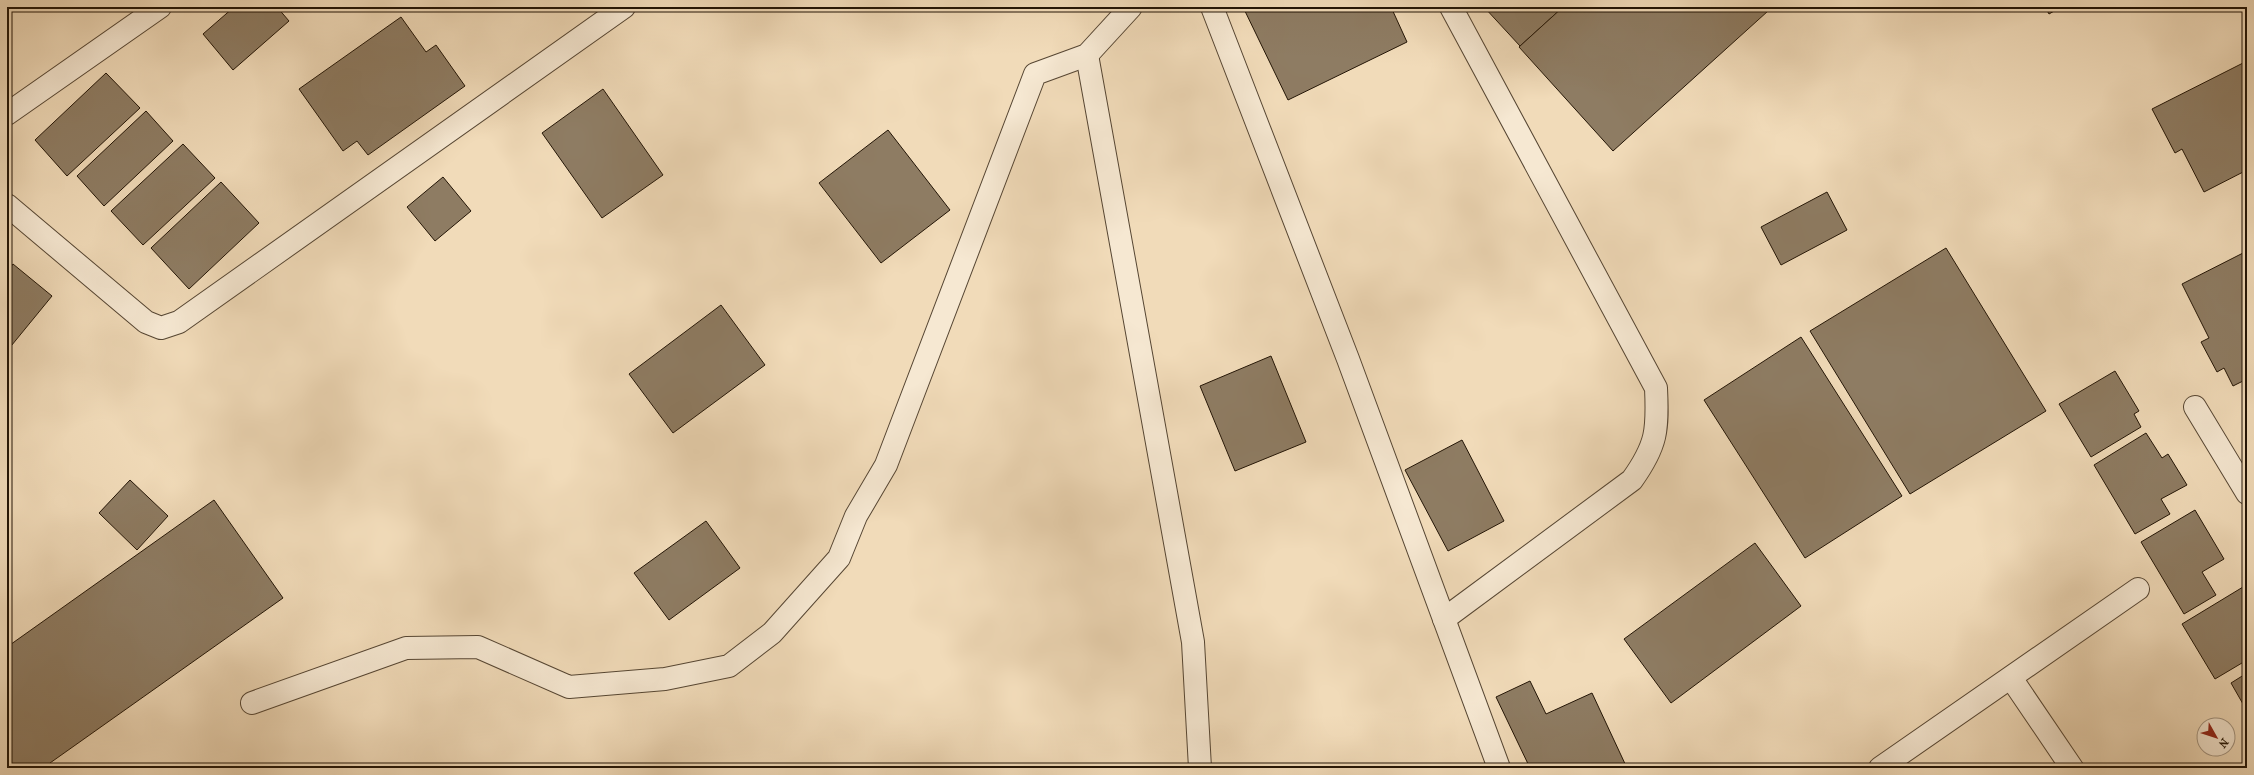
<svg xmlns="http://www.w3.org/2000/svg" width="2254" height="775" font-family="'IM FELL French Canon',serif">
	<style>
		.building { fill: #8e7c63; stroke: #231506 }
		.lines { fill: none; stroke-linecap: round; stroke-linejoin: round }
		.minor-casing { stroke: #564633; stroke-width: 24 }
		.minor { stroke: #f6e8d2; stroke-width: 22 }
	</style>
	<rect width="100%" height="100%" fill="#f1dbb9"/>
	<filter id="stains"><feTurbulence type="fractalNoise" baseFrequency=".005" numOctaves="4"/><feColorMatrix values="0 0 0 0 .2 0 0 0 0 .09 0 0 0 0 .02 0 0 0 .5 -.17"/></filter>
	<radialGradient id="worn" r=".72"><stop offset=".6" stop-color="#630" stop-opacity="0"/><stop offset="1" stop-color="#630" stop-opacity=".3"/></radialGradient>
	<g class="building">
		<polygon points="234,7 277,7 289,21 233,70 203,34"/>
		<polygon points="1243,7 1391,7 1407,42 1288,100"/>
		<polygon points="1484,7 1563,7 1520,46"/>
		<polygon points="1563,7 1764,7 1768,11 1613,151 1519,47"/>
		<polygon points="2045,7 2061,7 2049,14"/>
		<polygon points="401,17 426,52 436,45 465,86 368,155 357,141 343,151 299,89"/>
		<polygon points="2247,61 2247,170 2204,192 2182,149 2175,153 2152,109"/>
		<polygon points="106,73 140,108 67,176 35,140"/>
		<polygon points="603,89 663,175 602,218 542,133"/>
		<polygon points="146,111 173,141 104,206 77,176"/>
		<polygon points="888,130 950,210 881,263 819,183"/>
		<polygon points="183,144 215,178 143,245 111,211"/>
		<polygon points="443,177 471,211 435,241 407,207"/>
		<polygon points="221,182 259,223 189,289 151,248"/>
		<polygon points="1827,192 1847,230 1781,265 1761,227"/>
		<polygon points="1946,248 2046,411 1910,494 1810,331"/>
		<polygon points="2247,251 2247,379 2233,386 2224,368 2217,372 2201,342 2209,338 2182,284"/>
		<polygon points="13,264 52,296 7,351 7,272"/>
		<polygon points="721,305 765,365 673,433 629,374"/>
		<polygon points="1801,337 1902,496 1805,558 1704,400"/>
		<polygon points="1271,356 1306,442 1235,471 1200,386"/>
		<polygon points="2115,371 2139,411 2134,414 2141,427 2091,457 2059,404"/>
		<polygon points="2146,433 2162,458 2168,454 2187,485 2161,499 2170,514 2135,534 2094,465"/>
		<polygon points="1462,440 1504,521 1448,551 1405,470"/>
		<polygon points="130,480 168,516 137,550 99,513"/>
		<polygon points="214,500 283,598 50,763 55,768 7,768 7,647"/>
		<polygon points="2195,510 2224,559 2202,572 2216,595 2184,614 2141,542"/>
		<polygon points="706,521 740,568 669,620 634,573"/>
		<polygon points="1755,543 1801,606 1671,703 1624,639"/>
		<polygon points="2243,587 2247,593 2247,660 2215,679 2182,624"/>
		<polygon points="2247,673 2247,711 2231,683"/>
		<polygon points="1530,681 1546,714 1592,693 1627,768 1530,768 1496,697"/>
	</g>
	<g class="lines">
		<defs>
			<g id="minor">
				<polyline points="1212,7 1348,359 1499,768"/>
				<polyline points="1087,55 1193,642 1200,768"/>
				<polyline points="7,114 160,7"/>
				<polyline points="7,205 146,322 161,328 179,322 624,7"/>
				<polyline points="2195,407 2247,493"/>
				<path d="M 1444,619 L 1632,480 C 1657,445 1658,430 1656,388 L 1451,7"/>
				<polyline points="2011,678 2072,768"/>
				<polyline points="252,703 406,648 478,647 569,687 665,679 729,666 772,633 839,558 856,516 886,465 1035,74 1087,55 1131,7"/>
				<polyline points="1880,768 2138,589"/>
			</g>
		</defs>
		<use href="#minor" class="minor-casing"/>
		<use href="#minor" class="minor"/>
	</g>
	<rect width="2254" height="775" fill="none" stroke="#f1dbb9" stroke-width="24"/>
	<rect x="8" y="8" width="2238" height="759" fill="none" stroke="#231506" stroke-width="2"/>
	<rect x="12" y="12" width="2230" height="751" fill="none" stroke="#231506"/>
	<g transform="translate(2216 737) rotate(129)"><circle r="19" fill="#f6e8d2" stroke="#a29480"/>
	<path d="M0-3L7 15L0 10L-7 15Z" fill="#8f2418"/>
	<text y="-6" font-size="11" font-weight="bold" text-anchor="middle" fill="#231506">N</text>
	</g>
	<rect width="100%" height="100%" filter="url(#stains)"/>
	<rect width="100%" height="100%" fill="url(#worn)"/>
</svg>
